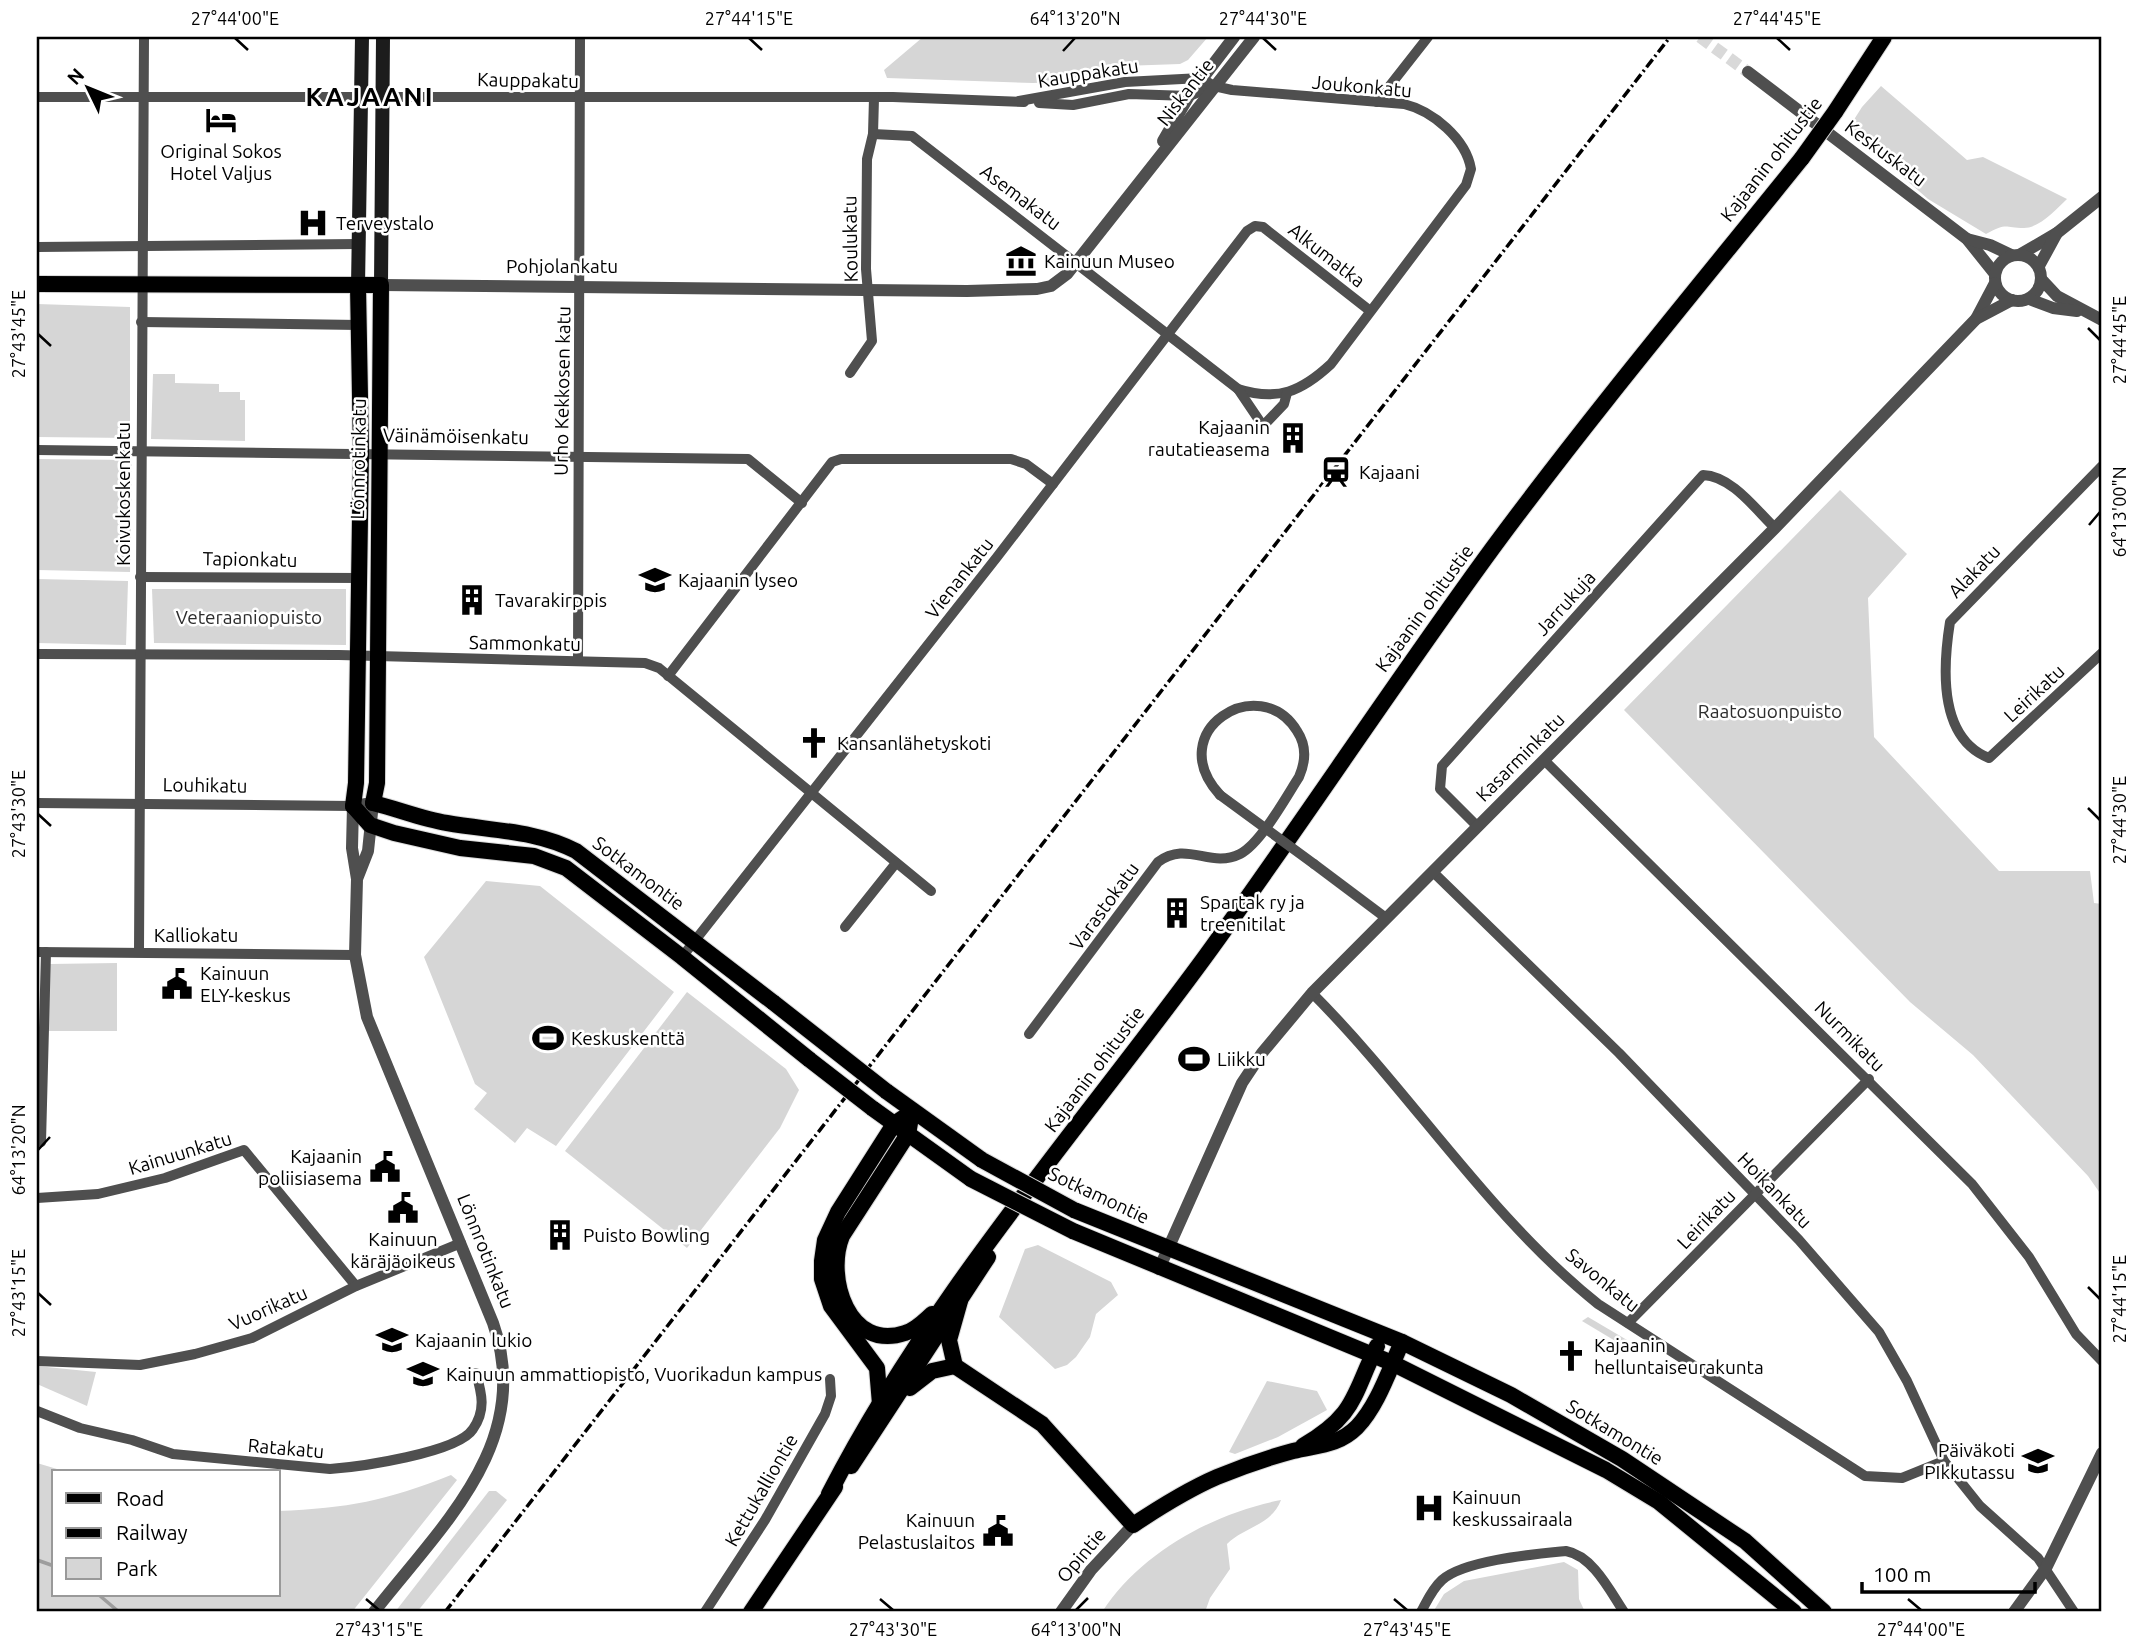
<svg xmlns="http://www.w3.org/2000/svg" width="2139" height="1649" font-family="Ubuntu,sans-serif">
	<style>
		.green { fill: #d6d6d6 }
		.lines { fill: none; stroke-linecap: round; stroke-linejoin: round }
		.stream { stroke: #9d9d9d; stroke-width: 3.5 }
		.tertiary-tunnel { stroke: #d9d9d9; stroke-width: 12; stroke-dasharray: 12 6; stroke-linecap: butt }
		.primary-casing { stroke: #dbdbdb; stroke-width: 18 }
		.trunk-casing { stroke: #dbdbdb; stroke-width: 18 }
		.minor { stroke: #4f4f4f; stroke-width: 10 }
		.tertiary { stroke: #4f4f4f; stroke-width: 12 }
		.secondary { stroke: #1c1c1c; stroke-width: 14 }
		.primary { stroke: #000; stroke-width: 16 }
		.trunk { stroke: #000; stroke-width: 16 }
		.rail { stroke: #000; stroke-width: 3.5; stroke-dasharray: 10 3.5 2 3.5; stroke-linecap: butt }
		.trunk-bridge-casing { stroke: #dbdbdb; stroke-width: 18; stroke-linecap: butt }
		.minor-bridge { stroke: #4f4f4f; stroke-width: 10 }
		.trunk-bridge { stroke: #000; stroke-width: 16 }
		.ticks { fill: none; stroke: #000; stroke-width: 2.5 }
		.labels { text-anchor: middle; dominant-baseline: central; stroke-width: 5; stroke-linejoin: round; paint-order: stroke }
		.street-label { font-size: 19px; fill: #000; stroke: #fff }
		.poi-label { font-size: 19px; fill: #000; stroke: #fff; text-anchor: start }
		.park-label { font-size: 19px; fill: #2d2d2d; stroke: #fff }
		.district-label { font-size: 26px; font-weight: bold; letter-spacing: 2px; fill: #000; stroke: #fff }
		.neatline { fill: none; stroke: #000; stroke-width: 2.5 }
		.ticks-label { font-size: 18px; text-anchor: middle; fill: #000 }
	</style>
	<rect width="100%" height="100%" fill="#fff"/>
	<g class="green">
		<polygon points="923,37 1208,37 1188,60 1180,64 1123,66 1057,82 1033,83 887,78 884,70"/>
		<path d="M 1881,86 L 1967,160 L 1983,157 L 2067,199 C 2056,209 2040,228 2024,228 C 2004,228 2008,222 1986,234 L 1928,199 L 1848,129 L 1862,107 Z"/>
		<polygon points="37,304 130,307 130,438 37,437"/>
		<polygon points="153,374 175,374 175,383 219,384 219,392 240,392 240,400 245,400 245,441 151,439"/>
		<polygon points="37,459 132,460 130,572 37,570"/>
		<polygon points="1840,490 1907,554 1868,598 1874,737 1999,871 2090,871 2094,903 2102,904 2102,1196 2088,1176 1973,1055 1910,1002 1624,710"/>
		<polygon points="37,579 128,581 126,645 37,643"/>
		<polygon points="152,589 346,589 346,645 154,643"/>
		<polygon points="486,881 540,886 674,992 556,1146 527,1128 515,1143 474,1109 487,1093 475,1084 424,957"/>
		<polygon points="117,963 117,1031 48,1031 50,964"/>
		<polygon points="687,992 786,1069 799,1090 780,1128 687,1248 565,1151"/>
		<polygon points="1038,1245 1111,1282 1118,1295 1096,1314 1090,1337 1076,1357 1067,1365 1055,1369 999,1317 1025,1249"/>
		<polygon points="1588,1317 1627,1340 1627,1344 1622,1345 1582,1321"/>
		<polygon points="37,1366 96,1372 87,1406 37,1384"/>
		<polygon points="1267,1381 1317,1391 1327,1410 1278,1437 1235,1454 1229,1452"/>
		<path d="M 37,1463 L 67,1472 L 54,1472 L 54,1595 L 278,1595 L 278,1511 C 349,1508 385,1501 451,1475 L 457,1480 L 352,1612 L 37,1612 Z"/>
		<polygon points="489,1491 496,1491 507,1500 417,1612 395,1612"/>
		<path d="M 1281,1500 C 1272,1525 1244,1527 1227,1544 L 1230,1569 L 1210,1598 L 1205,1612 L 1102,1612 C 1141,1552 1214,1513 1281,1500 Z"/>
		<polygon points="1564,1562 1578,1570 1579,1599 1585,1612 1433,1612 1444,1594 1464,1581"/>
	</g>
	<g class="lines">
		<g class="stream">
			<polyline points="37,1560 54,1566"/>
			<polyline points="99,1595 119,1612"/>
		</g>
		<polyline class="tertiary-tunnel" points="1700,37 1748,72"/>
		<defs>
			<g id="primary">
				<polyline points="37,284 381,285 377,783 373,803"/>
				<polyline points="353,806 356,783 361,452 358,286"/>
			</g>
			<g id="trunk">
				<polyline points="1835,112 1884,37"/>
				<path d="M 373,803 C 398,809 422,819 447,823 C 492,831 535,830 576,851 L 774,1003"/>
				<polyline points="353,806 370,825 394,833 460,848 534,856 566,868 682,957 810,1060"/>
				<polyline points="886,1091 982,1160"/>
				<polyline points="872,1108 971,1179"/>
				<path d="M 912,1112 L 908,1134 L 842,1236 C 825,1278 849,1352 905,1333 C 916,1330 924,1321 932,1314"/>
				<polyline points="1074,1210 1402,1342 1511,1395 1622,1459 1745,1541 1824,1612"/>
				<polyline points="1073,1231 1392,1363 1606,1470 1659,1502 1794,1612"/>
				<path d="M 960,1301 L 949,1340 L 955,1366 L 1042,1424 L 1133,1525 C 1160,1507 1187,1490 1217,1477 C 1241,1467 1267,1458 1293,1451 C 1317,1445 1338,1446 1357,1427 C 1378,1405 1389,1370 1402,1342"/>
				<polyline points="910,1388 932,1371 955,1366"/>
				<polyline points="880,1404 877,1368 831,1306 822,1279 822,1261 825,1240 838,1212 894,1124 912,1112"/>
				<path d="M 1303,1446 C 1357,1414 1352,1396 1377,1346"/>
				<polyline points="851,1466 988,1257"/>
				<path d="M 829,1494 C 929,1299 1076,1133 1205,957 C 1303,822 1394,683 1492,549 C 1591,415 1698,287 1802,158"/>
				<polyline points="751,1612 835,1487"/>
			</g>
		</defs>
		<use href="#primary" class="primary-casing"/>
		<use href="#trunk" class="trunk-casing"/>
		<g class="minor">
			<polyline points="37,97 893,97 1024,102"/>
			<polyline points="1377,102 1428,37"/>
			<polyline points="1039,103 1073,105 1129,94 1189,96 1214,86"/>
			<path d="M 873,134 L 912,136 L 1238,389 C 1278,402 1302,391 1331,364 L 1466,185 L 1471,169 C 1466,139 1433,111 1404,104 L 1232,90 L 1214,86 L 1201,78 L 1125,82 L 1019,101"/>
			<polyline points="37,247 358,244"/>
			<polyline points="141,322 359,325"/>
			<polyline points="850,373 872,341 866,269 867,159 873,134 874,98"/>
			<polyline points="1238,389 1263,426 1284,404 1287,393"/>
			<polyline points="37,450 748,459 802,503"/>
			<path d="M 2102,466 L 1950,622 C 1943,666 1938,738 1989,758 L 2102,653"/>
			<polyline points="140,577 360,578"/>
			<polyline points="37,654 339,655 645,663 659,668 931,891"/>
			<polyline points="578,661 580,37"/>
			<polyline points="668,676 832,462 841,459 1011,459 1026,464 1053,484"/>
			<polyline points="1544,760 1972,1184 2029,1257 2076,1334 2102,1361"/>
			<polyline points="37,803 353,806"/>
			<path d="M 1478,827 L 1440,789 L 1442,766 L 1703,475 C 1732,476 1756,510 1775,528"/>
			<polyline points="1314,864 1386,918"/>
			<polyline points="1433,872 1619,1053 1799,1240 1879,1332 1907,1381 1944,1461 1980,1506 2038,1558 2074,1612"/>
			<polyline points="845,927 896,863"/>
			<polyline points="139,951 144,37"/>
			<polyline points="37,952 355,955"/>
			<polyline points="682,957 997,557 1247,231 1255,226 1263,227 1369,310"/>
			<path d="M 1312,993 C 1411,1092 1488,1216 1598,1304 L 1865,1476 L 1902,1478 L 1944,1461"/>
			<path d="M 1029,1034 L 1158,862 C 1187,840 1210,869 1240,854 C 1261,843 1286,797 1299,777 C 1306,761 1307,746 1297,731 C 1260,670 1161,731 1220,795"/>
			<polyline points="41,1142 46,952"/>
			<polyline points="37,1198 98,1194 165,1178 244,1150 356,1286"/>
			<polyline points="1628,1323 1869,1079"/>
			<polyline points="37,1361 140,1365 195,1354 252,1338 356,1286 461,1243"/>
			<path d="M 37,1411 L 80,1428 L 132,1440 L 173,1454 L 330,1469 C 358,1467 458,1453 473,1429 C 486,1410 482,1394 476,1373"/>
			<polyline points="705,1612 765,1520 825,1414 831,1396 830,1379"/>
			<path d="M 1421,1612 C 1427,1601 1432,1589 1442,1580 C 1464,1560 1536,1554 1566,1551 C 1593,1556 1610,1591 1624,1612"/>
		</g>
		<g class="tertiary">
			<polyline points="1748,72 1967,239 1995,274"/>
			<polyline points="1163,141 1189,96 1234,37"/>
			<polyline points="1967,239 1990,245 2011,255"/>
			<polyline points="2021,254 2057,233 2102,197"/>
			<circle cx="2018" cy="278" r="23"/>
			<polyline points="2039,266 2057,233"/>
			<polyline points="2043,281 2057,296 2102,320"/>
			<polyline points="381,285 967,291 1037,289 1051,286 1067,274 1254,37"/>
			<polyline points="2029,299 2053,308 2077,311"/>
			<polyline points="1976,319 1995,283"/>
			<path d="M 357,879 L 368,851 L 373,803 L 353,806 L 352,848 L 357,879 L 355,955 L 367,1017 L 493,1323 C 535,1442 441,1526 374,1612"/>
			<polyline points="1159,1269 1242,1083 1262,1053 1312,993 1775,528 1976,319 2012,300"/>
			<polyline points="1061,1612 1091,1570 1133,1525"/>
			<polyline points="2014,1612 2046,1568 2102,1453"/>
		</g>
		<g class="secondary">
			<polyline points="381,285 383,37"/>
			<polyline points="358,286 362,37"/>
		</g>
		<use href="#primary" class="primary"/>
		<use href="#trunk" class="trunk"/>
		<polyline class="rail" points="445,1612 1670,37"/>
		<defs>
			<g id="trunk-bridge">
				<polyline points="1802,158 1835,112"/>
				<polyline points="774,1003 886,1091"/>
				<polyline points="810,1060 872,1108"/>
				<polyline points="982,1160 1074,1210"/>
				<polyline points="971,1179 1073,1231"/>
			</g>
		</defs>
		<use href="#trunk-bridge" class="trunk-bridge-casing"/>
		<polyline class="minor-bridge" points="1220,795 1314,864"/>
		<use href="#trunk-bridge" class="trunk-bridge"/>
	</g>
	<path class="ticks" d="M 235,38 L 248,50M 749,38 L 762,50M 1263,38 L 1276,50M 1777,38 L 1790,50M 1063,51 L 1075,38M 2088,328 L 2100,340M 38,334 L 51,346M 2089,525 L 2100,512M 2088,808 L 2100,820M 38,814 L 51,826M 38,1150 L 50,1137M 2088,1287 L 2100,1299M 38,1293 L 51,1305M 366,1599 L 379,1610M 880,1599 L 893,1610M 1394,1599 L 1407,1610M 1908,1599 L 1921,1610M 1076,1610 L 1088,1598"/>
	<defs>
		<symbol id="hotel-bare" viewBox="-9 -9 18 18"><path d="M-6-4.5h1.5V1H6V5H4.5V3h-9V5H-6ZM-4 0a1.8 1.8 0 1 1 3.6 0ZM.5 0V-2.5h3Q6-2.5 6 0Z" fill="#000" stroke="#fff" stroke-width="2.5" paint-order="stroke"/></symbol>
		<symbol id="hospital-bare" viewBox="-9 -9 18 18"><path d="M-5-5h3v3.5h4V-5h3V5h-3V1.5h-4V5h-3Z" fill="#000" stroke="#fff" stroke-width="2.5" paint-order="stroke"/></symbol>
		<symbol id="museum-bare" viewBox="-9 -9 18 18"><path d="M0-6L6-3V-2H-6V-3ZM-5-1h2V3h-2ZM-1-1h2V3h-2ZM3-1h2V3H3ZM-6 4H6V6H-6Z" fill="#000" stroke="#fff" stroke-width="2.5" paint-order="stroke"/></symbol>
		<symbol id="building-bare" viewBox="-9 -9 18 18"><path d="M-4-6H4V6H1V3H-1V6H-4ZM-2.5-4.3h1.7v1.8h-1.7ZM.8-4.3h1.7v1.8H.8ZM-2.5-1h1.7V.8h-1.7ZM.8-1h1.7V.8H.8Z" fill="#000" stroke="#fff" stroke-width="2.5" paint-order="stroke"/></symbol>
		<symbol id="station-bare" viewBox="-9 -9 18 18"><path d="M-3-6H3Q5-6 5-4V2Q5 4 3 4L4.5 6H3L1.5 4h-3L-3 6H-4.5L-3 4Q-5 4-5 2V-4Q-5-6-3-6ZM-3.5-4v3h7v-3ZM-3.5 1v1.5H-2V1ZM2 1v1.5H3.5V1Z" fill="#000" stroke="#fff" stroke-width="2.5" paint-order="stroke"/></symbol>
		<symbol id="school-bare" viewBox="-9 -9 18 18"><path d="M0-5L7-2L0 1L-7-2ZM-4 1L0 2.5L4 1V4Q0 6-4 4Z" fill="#000" stroke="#fff" stroke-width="2.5" paint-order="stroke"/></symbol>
		<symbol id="church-bare" viewBox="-9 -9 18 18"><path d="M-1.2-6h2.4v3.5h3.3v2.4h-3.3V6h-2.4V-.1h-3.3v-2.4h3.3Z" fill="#000" stroke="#fff" stroke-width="2.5" paint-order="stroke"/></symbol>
		<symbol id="civic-bare" viewBox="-9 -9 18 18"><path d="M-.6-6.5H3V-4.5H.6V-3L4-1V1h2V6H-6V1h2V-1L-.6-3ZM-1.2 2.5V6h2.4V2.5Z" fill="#000" stroke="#fff" stroke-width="2.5" paint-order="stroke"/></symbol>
		<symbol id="stadium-bare" viewBox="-9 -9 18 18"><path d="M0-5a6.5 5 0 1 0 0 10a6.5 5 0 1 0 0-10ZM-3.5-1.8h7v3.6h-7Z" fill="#000" stroke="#fff" stroke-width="2.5" paint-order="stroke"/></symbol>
	</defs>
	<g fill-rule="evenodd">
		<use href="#hotel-bare" x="199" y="98" width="44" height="44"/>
		<use href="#hospital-bare" x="291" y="201" width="44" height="44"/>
		<use href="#museum-bare" x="999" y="239" width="44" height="44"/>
		<use href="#building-bare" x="1271" y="416" width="44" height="44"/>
		<use href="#station-bare" x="1314" y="450" width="44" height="44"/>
		<use href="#school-bare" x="633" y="558" width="44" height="44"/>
		<use href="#building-bare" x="450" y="578" width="44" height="44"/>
		<use href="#church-bare" x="792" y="721" width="44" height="44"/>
		<use href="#building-bare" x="1155" y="891" width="44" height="44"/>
		<use href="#civic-bare" x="155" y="962" width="44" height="44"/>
		<use href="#stadium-bare" x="526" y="1016" width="44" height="44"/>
		<use href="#stadium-bare" x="1172" y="1037" width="44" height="44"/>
		<use href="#civic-bare" x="363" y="1145" width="44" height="44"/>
		<use href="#civic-bare" x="381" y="1186" width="44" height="44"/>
		<use href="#building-bare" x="538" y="1213" width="44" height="44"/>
		<use href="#school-bare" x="370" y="1318" width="44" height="44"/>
		<use href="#church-bare" x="1549" y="1334" width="44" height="44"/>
		<use href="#school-bare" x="401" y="1352" width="44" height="44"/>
		<use href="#school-bare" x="2016" y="1439" width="44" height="44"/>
		<use href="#hospital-bare" x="1407" y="1486" width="44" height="44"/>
		<use href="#civic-bare" x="976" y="1509" width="44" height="44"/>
	</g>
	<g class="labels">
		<g class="street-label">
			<text transform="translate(1088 73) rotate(-9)">Kauppakatu</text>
			<text transform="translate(528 80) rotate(1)">Kauppakatu</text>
			<text transform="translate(1362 86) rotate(5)">Joukonkatu</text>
			<text transform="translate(1185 92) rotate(-52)">Niskantie</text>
			<text transform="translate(1886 153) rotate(37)">Keskuskatu</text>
			<text transform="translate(1771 159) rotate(-52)">Kajaanin ohitustie</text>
			<text transform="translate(1021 197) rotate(37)">Asemakatu</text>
			<text transform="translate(850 239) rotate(-91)">Koulukatu</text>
			<text transform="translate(1327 255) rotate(38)">Alkumatka</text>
			<text x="562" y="266">Pohjolankatu</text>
			<text transform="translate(562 391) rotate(-89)">Urho Kekkosen katu</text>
			<text transform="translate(456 436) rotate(1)">Väinämöisenkatu</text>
			<text transform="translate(358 459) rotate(-89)">Lönnrotinkatu</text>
			<text transform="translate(123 494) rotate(-90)">Koivukoskenkatu</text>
			<text transform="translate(250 559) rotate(1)">Tapionkatu</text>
			<text transform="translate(1974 571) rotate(-46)">Alakatu</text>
			<text transform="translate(959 578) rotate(-52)">Vienankatu</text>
			<text transform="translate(1565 603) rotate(-48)">Jarrukuja</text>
			<text transform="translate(1424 608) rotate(-54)">Kajaanin ohitustie</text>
			<text transform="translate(525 643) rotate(1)">Sammonkatu</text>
			<text transform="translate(2034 693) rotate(-43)">Leirikatu</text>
			<text transform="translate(1520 757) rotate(-45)">Kasarminkatu</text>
			<text transform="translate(205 785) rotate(1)">Louhikatu</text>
			<text transform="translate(639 873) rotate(37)">Sotkamontie</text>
			<text transform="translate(1104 906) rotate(-54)">Varastokatu</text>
			<text x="196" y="935">Kalliokatu</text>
			<text transform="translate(1850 1036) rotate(45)">Nurmikatu</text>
			<text transform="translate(1094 1069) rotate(-53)">Kajaanin ohitustie</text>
			<text transform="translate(180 1153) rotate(-17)">Kainuunkatu</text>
			<text transform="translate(1775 1190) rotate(46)">Hoikankatu</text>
			<text transform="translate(1099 1195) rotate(25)">Sotkamontie</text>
			<text transform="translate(1706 1219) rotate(-46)">Leirikatu</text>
			<text transform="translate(486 1251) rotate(68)">Lönnrotinkatu</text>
			<text transform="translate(1603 1280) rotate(39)">Savonkatu</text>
			<text transform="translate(268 1308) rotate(-24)">Vuorikatu</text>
			<text transform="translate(1615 1432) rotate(31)">Sotkamontie</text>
			<text transform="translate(286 1448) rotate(5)">Ratakatu</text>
			<text transform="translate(761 1490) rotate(-60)">Kettukalliontie</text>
			<text transform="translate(1081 1555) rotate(-50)">Opintie</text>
		</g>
		<g class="poi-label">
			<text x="221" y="151" text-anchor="middle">Original Sokos<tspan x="221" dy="22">Hotel Valjus</tspan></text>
			<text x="336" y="223">Terveystalo</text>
			<text x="1044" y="261">Kainuun Museo</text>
			<text x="1270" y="427" text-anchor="end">Kajaanin<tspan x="1270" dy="22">rautatieasema</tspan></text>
			<text x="1359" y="472">Kajaani</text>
			<text x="678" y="580">Kajaanin lyseo</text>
			<text x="495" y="600">Tavarakirppis</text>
			<text x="837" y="743">Kansanlähetyskoti</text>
			<text x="1200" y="902">Spartak ry ja<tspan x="1200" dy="22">treenitilat</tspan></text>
			<text x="200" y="973">Kainuun<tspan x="200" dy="22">ELY-keskus</tspan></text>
			<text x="571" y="1038">Keskuskenttä</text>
			<text x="1217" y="1059">Liikku</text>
			<text x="362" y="1156" text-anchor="end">Kajaanin<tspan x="362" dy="22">poliisiasema</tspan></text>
			<text x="583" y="1235">Puisto Bowling</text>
			<text x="403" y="1239" text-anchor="middle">Kainuun<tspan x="403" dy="22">käräjäoikeus</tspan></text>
			<text x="415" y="1340">Kajaanin lukio</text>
			<text x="1594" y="1345">Kajaanin<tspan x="1594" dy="22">helluntaiseurakunta</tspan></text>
			<text x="446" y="1374">Kainuun ammattiopisto, Vuorikadun kampus</text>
			<text x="2015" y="1450" text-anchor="end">Päiväkoti<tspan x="2015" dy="22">PIkkutassu</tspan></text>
			<text x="1452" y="1497">Kainuun<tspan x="1452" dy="22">keskussairaala</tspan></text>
			<text x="975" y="1520" text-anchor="end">Kainuun<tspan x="975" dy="22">Pelastuslaitos</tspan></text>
		</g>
		<g class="park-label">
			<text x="249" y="617">Veteraaniopuisto</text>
			<text x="1770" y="711">Raatosuonpuisto</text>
		</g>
		<g class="district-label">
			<text x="370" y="96">KAJAANI</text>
		</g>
	</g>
	<rect width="2139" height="1649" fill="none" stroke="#ffffff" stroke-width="77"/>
	<rect x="52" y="1470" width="228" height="126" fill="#ffffff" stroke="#999999" stroke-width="2"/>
	<rect x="66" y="1493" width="35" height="10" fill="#000000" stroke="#999999" stroke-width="2"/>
	<text x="116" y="1506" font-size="21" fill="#000000">Road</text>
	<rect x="66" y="1528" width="35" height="10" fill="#000000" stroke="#999999" stroke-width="2"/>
	<text x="116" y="1540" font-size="21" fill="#000000">Railway</text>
	<rect x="66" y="1558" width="35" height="21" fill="#d6d6d6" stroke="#999999" stroke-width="2"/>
	<text x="116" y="1576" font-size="21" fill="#000000">Park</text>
	<g transform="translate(88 88) rotate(313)" stroke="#ffffff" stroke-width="5" paint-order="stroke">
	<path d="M0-5L12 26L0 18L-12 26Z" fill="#000000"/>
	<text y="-10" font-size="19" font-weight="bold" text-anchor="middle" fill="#000000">N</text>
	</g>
	<path d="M1862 1582v10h173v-10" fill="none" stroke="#000000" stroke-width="3.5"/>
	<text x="1873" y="1582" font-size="21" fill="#000000" stroke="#ffffff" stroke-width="5" paint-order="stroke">100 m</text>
	<rect x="38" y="38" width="2062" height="1572" class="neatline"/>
	<g class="ticks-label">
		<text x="235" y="25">27°44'00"E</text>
		<text x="749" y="25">27°44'15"E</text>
		<text x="1075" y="25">64°13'20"N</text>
		<text x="1263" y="25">27°44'30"E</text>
		<text x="1777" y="25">27°44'45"E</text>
		<text transform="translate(19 334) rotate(-90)" y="6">27°43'45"E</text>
		<text transform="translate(2120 340) rotate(-90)" y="6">27°44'45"E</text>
		<text transform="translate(2120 512) rotate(-90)" y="6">64°13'00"N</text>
		<text transform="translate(19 814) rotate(-90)" y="6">27°43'30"E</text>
		<text transform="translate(2120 820) rotate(-90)" y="6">27°44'30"E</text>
		<text transform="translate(19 1150) rotate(-90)" y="6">64°13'20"N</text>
		<text transform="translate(19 1293) rotate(-90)" y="6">27°43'15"E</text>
		<text transform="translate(2120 1299) rotate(-90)" y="6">27°44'15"E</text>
		<text x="379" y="1636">27°43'15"E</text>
		<text x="893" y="1636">27°43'30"E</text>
		<text x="1076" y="1636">64°13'00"N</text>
		<text x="1407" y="1636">27°43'45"E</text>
		<text x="1921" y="1636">27°44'00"E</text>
	</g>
</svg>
